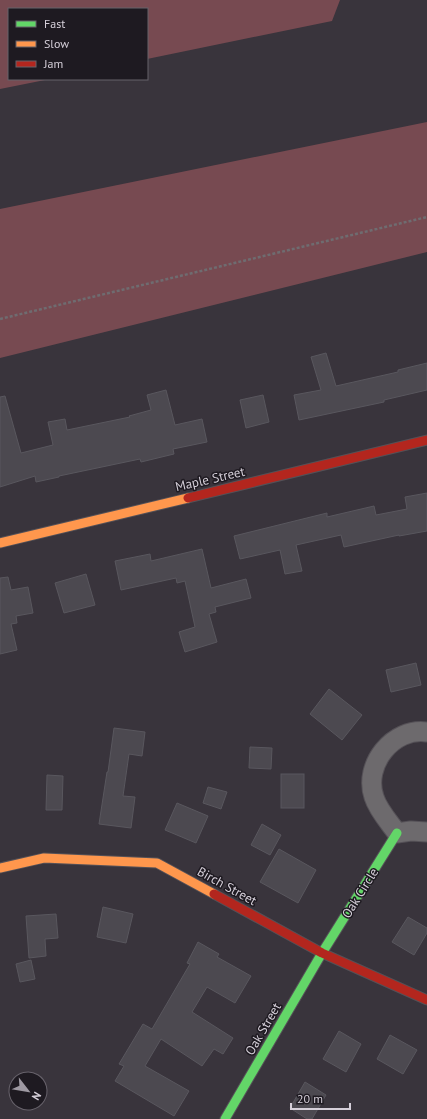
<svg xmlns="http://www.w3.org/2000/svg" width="427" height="1119" font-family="'PT Sans',sans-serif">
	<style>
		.forest { fill: #774a51 }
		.building { fill: #4c4950; stroke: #59575e }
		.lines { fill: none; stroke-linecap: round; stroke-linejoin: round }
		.street-casing { stroke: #555157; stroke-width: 21 }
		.fast-casing { stroke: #555157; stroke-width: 11 }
		.slow-casing { stroke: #555157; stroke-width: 11 }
		.jam-casing { stroke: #555157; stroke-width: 11 }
		.path { stroke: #6f6c70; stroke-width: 2.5; stroke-dasharray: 3 2; stroke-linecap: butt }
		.street { stroke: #6d6a6d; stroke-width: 19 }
		.fast { stroke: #63d668; stroke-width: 9 }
		.slow { stroke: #ff974d; stroke-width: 9 }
		.jam { stroke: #b3261e; stroke-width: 9 }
		.labels { text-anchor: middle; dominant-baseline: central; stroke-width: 3; stroke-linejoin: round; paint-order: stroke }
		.street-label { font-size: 13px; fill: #d5cfd9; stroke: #1e1a21 }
	</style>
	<rect width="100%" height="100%" fill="#39343c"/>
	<g class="forest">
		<polygon points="0,0 340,0 332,21 147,59 147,9 9,9 9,79 50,79 0,89"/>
		<polygon points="427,122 427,252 0,358 0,209"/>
	</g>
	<g class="building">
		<polygon points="326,353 336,386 398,372 398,370 427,363 427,390 384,400 384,402 299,420 294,395 321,390 311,357"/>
		<polygon points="166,390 175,425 202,419 207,442 173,449 174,454 141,462 140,459 59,476 59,477 36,482 35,476 0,487 0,397 5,396 21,453 53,445 48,422 65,419 67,430 130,417 129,416 151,410 147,395"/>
		<polygon points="263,395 269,422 246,428 240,400"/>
		<polygon points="427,493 427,531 399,536 399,535 344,547 341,535 296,545 302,571 285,574 280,550 240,559 234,536 327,513 327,517 374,506 376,515 407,509 405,497"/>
		<polygon points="202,549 211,588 246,579 251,598 215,607 216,612 209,614 217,642 185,652 179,632 195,627 185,581 177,583 176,578 121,590 115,561 150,554 151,561"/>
		<polygon points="86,574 95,605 64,613 55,583"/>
		<polygon points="8,577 11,590 28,587 33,613 16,616 17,623 11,624 17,650 0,654 0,578"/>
		<polygon points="416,663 421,685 391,692 386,670"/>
		<polygon points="329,689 362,715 342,740 310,714"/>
		<polygon points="114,728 145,732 142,756 129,754 123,796 135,797 131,828 99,824 107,772 108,772"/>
		<polygon points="250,747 272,748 271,769 249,768"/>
		<rect x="281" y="774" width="23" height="34"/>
		<polygon points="47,775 63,776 62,810 46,810"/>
		<polygon points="208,787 227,792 221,809 203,803"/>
		<polygon points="177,803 208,816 196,843 165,830"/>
		<polygon points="262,824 281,835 270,855 251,845"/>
		<polygon points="279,849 316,870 298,903 260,882"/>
		<polygon points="103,907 133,914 126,943 97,937"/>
		<polygon points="56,914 58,938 45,939 46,956 29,958 26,916"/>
		<polygon points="408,917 427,928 427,933 414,955 392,942"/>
		<polygon points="198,942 219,954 217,957 251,976 235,1003 207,987 192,1012 233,1038 223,1054 214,1049 202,1066 161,1039 145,1066 189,1091 174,1116 115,1081 124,1066 119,1064 143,1024 152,1029 190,964 187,963"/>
		<polygon points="31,960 35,979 20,982 16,964"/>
		<polygon points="339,1031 361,1044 346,1072 323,1059"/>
		<polygon points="390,1035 417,1050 403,1074 377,1059"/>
		<polygon points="305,1082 326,1095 312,1119 307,1119 290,1108"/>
	</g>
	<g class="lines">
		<defs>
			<path id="street" d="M 427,732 C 393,727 363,765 374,797 C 378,810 389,822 397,833 L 411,831 L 427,832"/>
			<polyline id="fast" points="225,1119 322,953 397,833"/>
			<g id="slow">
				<polyline points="0,543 188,498"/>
				<polyline points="0,868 44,858 157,863 214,894"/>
			</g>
			<g id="jam">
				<polyline points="188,498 427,440"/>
				<polyline points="214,894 322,953 427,1000"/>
			</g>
		</defs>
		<use href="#street" class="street-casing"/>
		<use href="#fast" class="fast-casing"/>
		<use href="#slow" class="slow-casing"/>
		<use href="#jam" class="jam-casing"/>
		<polyline class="path" points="0,319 427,217"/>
		<use href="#street" class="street"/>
		<use href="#fast" class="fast"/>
		<use href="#slow" class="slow"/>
		<use href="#jam" class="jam"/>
	</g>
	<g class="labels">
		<g class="street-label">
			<text transform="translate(210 479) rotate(-13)">Maple Street</text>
			<text transform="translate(227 886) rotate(29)">Birch Street</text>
			<text transform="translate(360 893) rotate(-58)">Oak Circle</text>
			<text transform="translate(263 1029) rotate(-60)">Oak Street</text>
		</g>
	</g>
	<rect x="8" y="8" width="140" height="72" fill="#1e1a21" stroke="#67626b"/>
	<rect x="16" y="21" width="20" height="6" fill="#63d668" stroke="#67626b"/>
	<text x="44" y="28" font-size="12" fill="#d5cfd9">Fast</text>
	<rect x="16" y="41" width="20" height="6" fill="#ff974d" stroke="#67626b"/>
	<text x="44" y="48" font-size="12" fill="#d5cfd9">Slow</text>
	<rect x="16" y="61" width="20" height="6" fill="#b3261e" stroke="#67626b"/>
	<text x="44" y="68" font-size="12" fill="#d5cfd9">Jam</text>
	<g transform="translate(28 1091) rotate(121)"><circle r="19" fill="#1e1a21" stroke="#67626b"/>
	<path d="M0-3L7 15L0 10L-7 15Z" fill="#9e99a2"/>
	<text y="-6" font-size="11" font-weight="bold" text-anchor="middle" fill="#d5cfd9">N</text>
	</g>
	<path d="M291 1103v6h59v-6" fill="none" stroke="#d5cfd9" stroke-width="2"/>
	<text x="297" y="1103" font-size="12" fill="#d5cfd9" stroke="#1e1a21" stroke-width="3" paint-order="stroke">20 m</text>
</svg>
